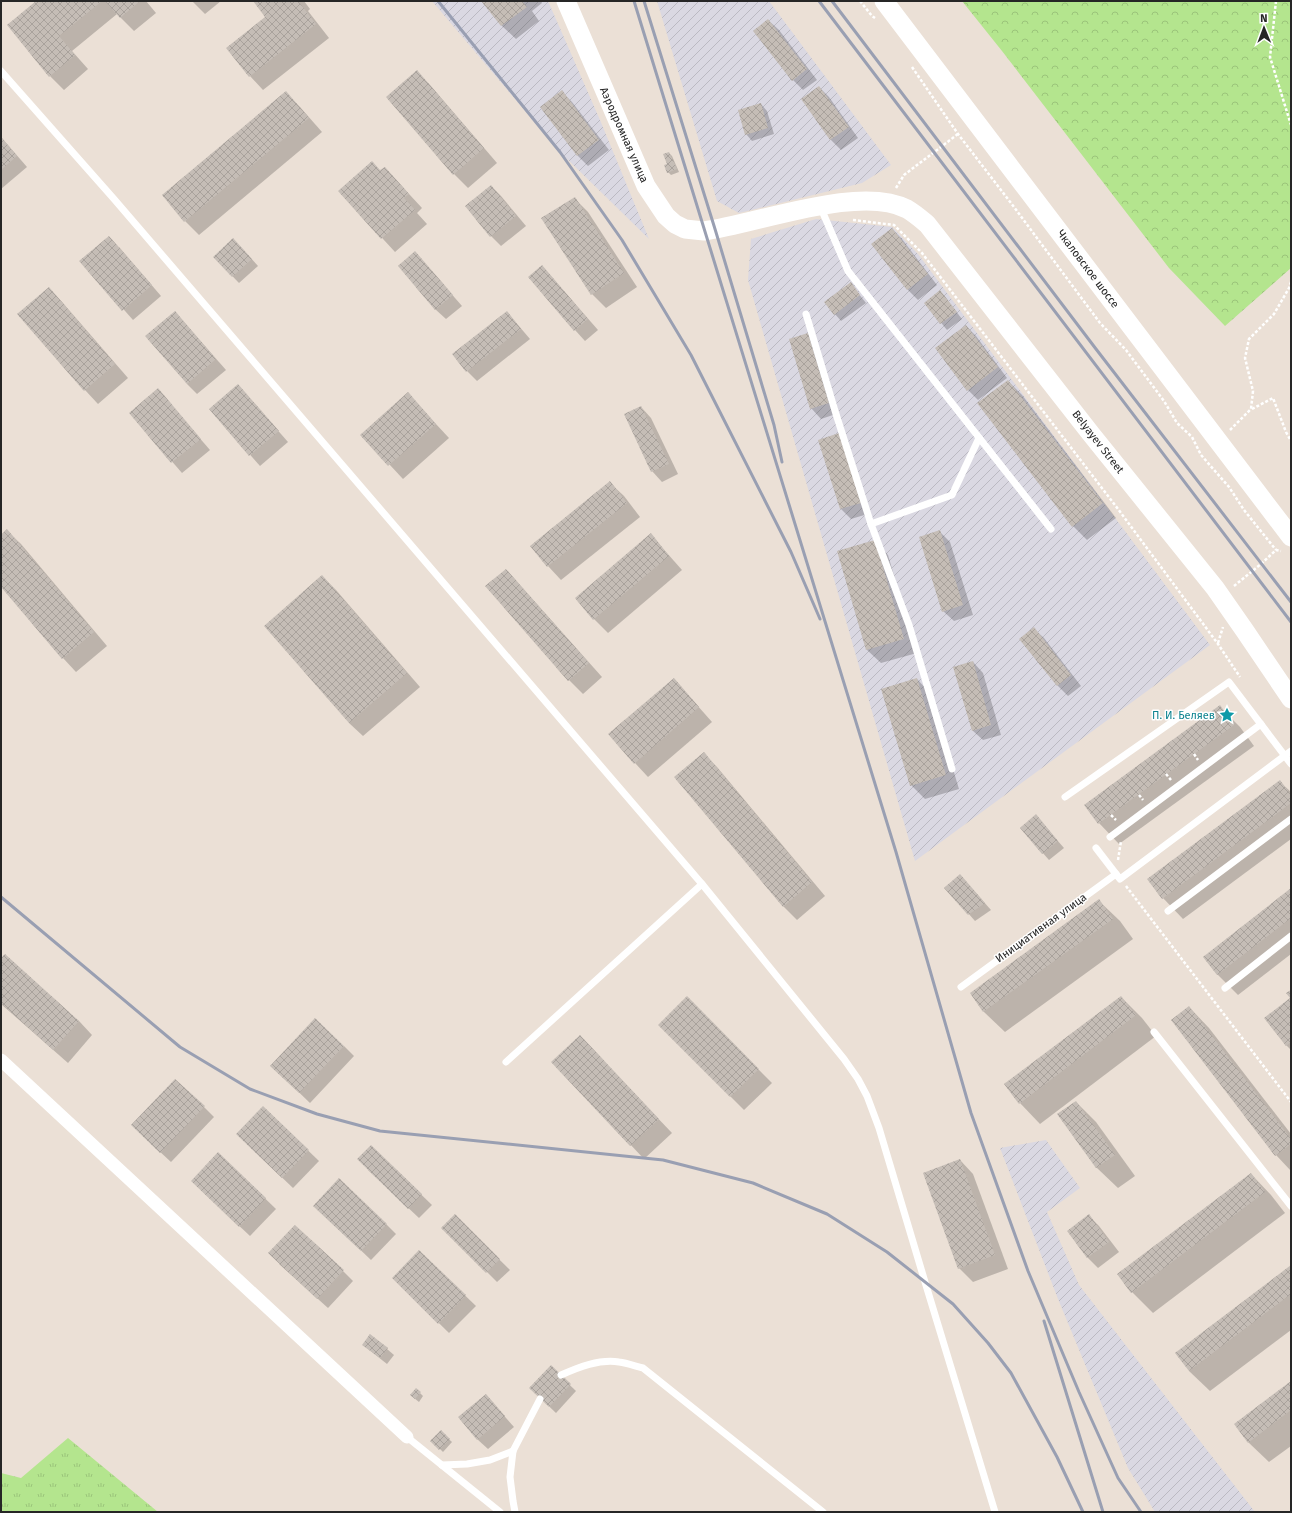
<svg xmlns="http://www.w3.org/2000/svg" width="1292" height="1513" font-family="'Fira Sans',sans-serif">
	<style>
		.industrial { fill: url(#industrial-furrows) }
		.grass { fill: url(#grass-tufts) }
		.forest { fill: url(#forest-crowns) }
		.shadow { fill: #0003 }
		.building { fill: url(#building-cross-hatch) }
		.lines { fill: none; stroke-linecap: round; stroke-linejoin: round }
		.path { stroke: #fff; stroke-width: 2.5; stroke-dasharray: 3 2; stroke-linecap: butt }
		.lane { stroke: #fff; stroke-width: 7 }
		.street { stroke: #fff; stroke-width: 13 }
		.secondary { stroke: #fff; stroke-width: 19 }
		.rail { stroke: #999fb2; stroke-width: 3 }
		.labels { text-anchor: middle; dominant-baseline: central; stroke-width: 3; stroke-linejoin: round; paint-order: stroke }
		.street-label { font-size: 11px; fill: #262626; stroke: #fff }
		.culture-label { font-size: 11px; fill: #0d838f; stroke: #fff; text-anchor: end }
	</style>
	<defs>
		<pattern id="industrial-furrows" width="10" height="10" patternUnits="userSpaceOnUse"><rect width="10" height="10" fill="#dad8e2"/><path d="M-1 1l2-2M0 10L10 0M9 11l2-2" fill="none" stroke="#bbb9c2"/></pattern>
		<pattern id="grass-tufts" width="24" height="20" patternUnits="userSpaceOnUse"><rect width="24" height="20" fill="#b4e58e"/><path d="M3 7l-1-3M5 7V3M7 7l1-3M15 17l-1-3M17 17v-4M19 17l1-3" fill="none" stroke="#9bc47a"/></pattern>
		<pattern id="forest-crowns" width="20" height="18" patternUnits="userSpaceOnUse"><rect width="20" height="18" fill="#b4e58e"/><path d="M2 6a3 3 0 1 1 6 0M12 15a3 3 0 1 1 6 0" fill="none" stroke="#9bc47a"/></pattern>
		<pattern id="building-cross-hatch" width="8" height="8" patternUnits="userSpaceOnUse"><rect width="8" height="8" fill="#c5bdb6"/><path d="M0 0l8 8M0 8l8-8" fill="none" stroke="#a9a29c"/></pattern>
	</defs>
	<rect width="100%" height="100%" fill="#ebe0d6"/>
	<g class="industrial">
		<polygon points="432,1 548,1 600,120 649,239 560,152"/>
		<polygon points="657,1 769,1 891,165 862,183 739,213 717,201"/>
		<polygon points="816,219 892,227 918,254 1210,645 915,861 748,280 751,239"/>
		<polygon points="1046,1140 1080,1188 1047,1212 1079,1285 1255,1512 1155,1512 1128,1468 1058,1299 1000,1148"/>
	</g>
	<polygon class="grass" points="68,1438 158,1512 1,1512 1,1473 21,1478"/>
	<polygon class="forest" points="962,1 1291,1 1291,268 1225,326 1169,268 1002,51"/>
	<g class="shadow">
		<polygon points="37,1 146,1 156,13 134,31 117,14 72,51 88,69 64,90 50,76"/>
		<polygon points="192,1 221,1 205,14"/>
		<polygon points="254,1 304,1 310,9 308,11 329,38 263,90 250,76 267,17"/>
		<polygon points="483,1 541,1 542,3 532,11 539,21 516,39 502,26"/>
		<polygon points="768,20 779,30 817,80 803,90 793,80"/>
		<polygon points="417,72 430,85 497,163 468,188 454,174"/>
		<polygon points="819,87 829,97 858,138 841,150 831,140 802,99"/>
		<polygon points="562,92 572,102 609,150 588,166 578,156 541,107"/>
		<polygon points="286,93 300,107 322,132 199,235 185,221"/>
		<polygon points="761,104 767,111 774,134 752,141 746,134"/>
		<polygon points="1,137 27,167 1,189"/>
		<polygon points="669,153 672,156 679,172 671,175 668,172"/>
		<polygon points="385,168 422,208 417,213 427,224 395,252 339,191 381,171"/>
		<polygon points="491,186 501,196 526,226 501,246 491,236"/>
		<polygon points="574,198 588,212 637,287 606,308 592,294"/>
		<polygon points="892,229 902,239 937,285 918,300 908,290 872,244"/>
		<polygon points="240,246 258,266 239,283 214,257"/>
		<polygon points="119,247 161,296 133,320 81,261"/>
		<polygon points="415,252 462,306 446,319 435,309"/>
		<polygon points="542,266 598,330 585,341 575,330"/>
		<polygon points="851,284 866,303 841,321 835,314"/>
		<polygon points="49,289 62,302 128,378 98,404 85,390"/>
		<polygon points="940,291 962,319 947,330 925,303"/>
		<polygon points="175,312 226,370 197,394 187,384"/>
		<polygon points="507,312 530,339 477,381 467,371"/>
		<polygon points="966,326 976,336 1007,378 978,400 968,390"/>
		<polygon points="808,334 818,344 839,413 821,419 811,408"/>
		<polygon points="1008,381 1022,395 1116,518 1087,540 1073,526 979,403"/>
		<polygon points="238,385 288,442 260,466 210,409"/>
		<polygon points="158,390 210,450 182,473 130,413"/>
		<polygon points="408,394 449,438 403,479 362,435"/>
		<polygon points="641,407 651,418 678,474 662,482 652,471"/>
		<polygon points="820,440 871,513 851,519 841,509"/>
		<polygon points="610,483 624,496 640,517 561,580 548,566"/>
		<polygon points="7,531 21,544 107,646 76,672 63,658 1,585 1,536"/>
		<polygon points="939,531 950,542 973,615 954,621 943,611"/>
		<polygon points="651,535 682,570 608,633 594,619"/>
		<polygon points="875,541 888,555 917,653 881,663 867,650"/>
		<polygon points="506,570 519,584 602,677 583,694 569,680 487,586"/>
		<polygon points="322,576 336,590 420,687 363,736 349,723"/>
		<polygon points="1033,628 1044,638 1081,686 1068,696 1058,686 1020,639"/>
		<polygon points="973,662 983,673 1001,735 983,740 972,730"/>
		<polygon points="674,679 712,722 648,777 635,763"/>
		<polygon points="917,679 930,693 959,789 925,799 911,785"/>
		<polygon points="1220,707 1240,727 1254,746 1119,844 1099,823 1085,805"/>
		<polygon points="703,753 717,767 825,896 797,920 783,906"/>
		<polygon points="1280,782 1291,792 1291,839 1183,919 1163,898"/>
		<polygon points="1036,816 1064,848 1049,860 1021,828"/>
		<polygon points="960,875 991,910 975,921 946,888"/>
		<polygon points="1291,889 1291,954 1238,995 1218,975 1204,957"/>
		<polygon points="1099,901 1120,921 1133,939 1005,1032 984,1012 971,994"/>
		<polygon points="1,960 79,1021 92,1035 68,1063 1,1004"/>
		<polygon points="687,997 772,1083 744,1110 659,1025"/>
		<polygon points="1121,997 1142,1018 1156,1036 1040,1124 1020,1103"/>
		<polygon points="1291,998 1291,1050 1286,1045"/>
		<polygon points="1189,1007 1209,1028 1291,1134 1291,1171 1276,1155 1172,1020"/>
		<polygon points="344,1046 354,1056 310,1103 282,1076"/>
		<polygon points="593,1050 672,1133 644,1159 553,1062"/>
		<polygon points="1076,1102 1096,1122 1135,1176 1118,1188 1097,1168 1058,1114"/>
		<polygon points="204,1107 214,1117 171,1162 143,1136"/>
		<polygon points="263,1107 319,1161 293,1188 247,1144"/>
		<polygon points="371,1146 432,1205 419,1218 368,1170"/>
		<polygon points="218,1153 276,1209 250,1236 202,1191"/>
		<polygon points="960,1160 973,1174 1008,1269 973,1282 959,1268"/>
		<polygon points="1251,1174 1271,1195 1285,1213 1153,1313 1132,1292"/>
		<polygon points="325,1216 386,1224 396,1234 371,1260"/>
		<polygon points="455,1216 510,1270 497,1282 443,1228"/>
		<polygon points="1089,1216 1099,1226 1119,1252 1098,1268 1088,1258 1068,1231"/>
		<polygon points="419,1251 476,1306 449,1333 393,1278"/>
		<polygon points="279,1264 343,1271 353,1281 328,1308"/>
		<polygon points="1291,1266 1291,1330 1210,1391 1189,1371"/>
		<polygon points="363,1345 387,1349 394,1355 387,1364"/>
		<polygon points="551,1367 576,1391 556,1413 530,1388"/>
		<polygon points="1291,1382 1291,1446 1269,1462 1248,1442"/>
		<polygon points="420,1393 423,1396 419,1402 414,1398"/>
		<polygon points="486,1395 514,1427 488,1449 477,1439"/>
		<polygon points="441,1432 452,1442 443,1452 432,1441"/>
	</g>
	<g class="building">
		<polygon points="36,1 102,1 59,36 75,55 49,77 7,25"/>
		<polygon points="105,1 140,1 120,18"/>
		<polygon points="253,1 298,1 316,24 249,77 226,48 265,17"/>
		<polygon points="481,1 522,1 527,7 501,26"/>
		<polygon points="768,19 807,69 792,81 753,31"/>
		<polygon points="417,70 484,148 453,175 386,97"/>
		<polygon points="819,86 849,127 830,140 801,99"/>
		<polygon points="562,90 599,140 577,156 540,107"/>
		<polygon points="286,91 309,118 184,222 162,195"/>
		<polygon points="761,103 768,128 745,135 738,110"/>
		<polygon points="1,137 17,156 1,170"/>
		<polygon points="669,152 677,169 667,173 664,165 667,164 663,154"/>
		<polygon points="372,161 380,170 385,167 409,194 404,198 415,210 381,239 338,191"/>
		<polygon points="491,185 516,216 490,237 465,206"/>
		<polygon points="575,197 624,273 591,295 541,218"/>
		<polygon points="892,228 928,274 907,290 871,244"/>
		<polygon points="109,236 152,285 122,311 79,261"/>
		<polygon points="233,238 252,259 232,277 213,257"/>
		<polygon points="415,251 453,295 435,310 398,266"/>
		<polygon points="542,265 588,319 574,331 528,277"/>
		<polygon points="851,282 860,295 834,315 824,302"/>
		<polygon points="49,287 115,364 84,391 17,314"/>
		<polygon points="940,290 957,312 940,324 924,303"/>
		<polygon points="175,311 216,359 187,384 145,336"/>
		<polygon points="507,311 521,329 466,372 452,354"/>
		<polygon points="966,325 998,367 967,391 935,348"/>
		<polygon points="808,333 829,403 810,409 789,339"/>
		<polygon points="1008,380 1103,503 1072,527 977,403"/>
		<polygon points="238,384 279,431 249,456 209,409"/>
		<polygon points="158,388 201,439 171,463 129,413"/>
		<polygon points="408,392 436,424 388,466 360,435"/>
		<polygon points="641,406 669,464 651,472 624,414"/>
		<polygon points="839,433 861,503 840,509 818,440"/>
		<polygon points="610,481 627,503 547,567 530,546"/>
		<polygon points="7,529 94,632 62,659 1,587 1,535"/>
		<polygon points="940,530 963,605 942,612 919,537"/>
		<polygon points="651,533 669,556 593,620 575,598"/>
		<polygon points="875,540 904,639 866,650 837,551"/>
		<polygon points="506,569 589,663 568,681 485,586"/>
		<polygon points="322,575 407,673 349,723 264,626"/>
		<polygon points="1034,627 1071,675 1057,686 1019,639"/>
		<polygon points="973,661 991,725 972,731 953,667"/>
		<polygon points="674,678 699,707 634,764 608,734"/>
		<polygon points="917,678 946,775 910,786 881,689"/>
		<polygon points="1220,705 1234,725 1098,824 1084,805"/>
		<polygon points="704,752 812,882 783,907 674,777"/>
		<polygon points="1280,780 1291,795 1291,803 1162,899 1147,879"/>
		<polygon points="1036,814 1058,841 1042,854 1020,828"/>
		<polygon points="960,874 985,903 968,915 944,888"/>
		<polygon points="1291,888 1291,918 1217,975 1203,957"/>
		<polygon points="1099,899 1113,919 983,1012 970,993"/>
		<polygon points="5,954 79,1021 53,1050 1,1003 1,958"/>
		<polygon points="1291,990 1291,1042 1286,1046 1264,1018 1290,998 1286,993"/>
		<polygon points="687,996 759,1069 730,1097 658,1025"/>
		<polygon points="1121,996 1136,1015 1019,1104 1004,1084"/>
		<polygon points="1189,1006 1291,1139 1291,1144 1275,1156 1171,1020"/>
		<polygon points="315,1018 344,1046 299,1093 270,1066"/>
		<polygon points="580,1035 659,1119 630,1146 551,1062"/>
		<polygon points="175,1079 205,1106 160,1153 131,1125"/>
		<polygon points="1076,1101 1115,1155 1096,1168 1057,1114"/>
		<polygon points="263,1106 309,1150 282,1178 236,1134"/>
		<polygon points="371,1145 422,1194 408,1209 357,1159"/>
		<polygon points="218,1152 266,1198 239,1227 191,1181"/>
		<polygon points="960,1159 995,1255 958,1269 923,1173"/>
		<polygon points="1251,1173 1265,1192 1131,1293 1117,1274"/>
		<polygon points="339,1178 387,1224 361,1251 313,1206"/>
		<polygon points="455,1214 500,1259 486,1273 441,1228"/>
		<polygon points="1089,1214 1109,1242 1087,1258 1067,1231"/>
		<polygon points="295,1225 344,1270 317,1299 268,1253"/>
		<polygon points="419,1250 466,1295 438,1324 392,1278"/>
		<polygon points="1291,1265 1291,1294 1189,1371 1175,1353"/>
		<polygon points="370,1334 388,1348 380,1358 362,1345"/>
		<polygon points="551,1365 571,1384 549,1407 529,1388"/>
		<polygon points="1291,1381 1291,1410 1248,1443 1234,1424"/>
		<polygon points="416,1388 421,1392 415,1399 410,1395"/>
		<polygon points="486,1394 505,1416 477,1440 458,1417"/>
		<polygon points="441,1430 450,1439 439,1450 430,1441"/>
	</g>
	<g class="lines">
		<g class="path">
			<polyline points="860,1 872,16 875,18"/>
			<polyline points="1276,1 1270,57 1291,125"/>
			<polyline points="912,67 958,134 1014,207 1100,323 1126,350 1164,401 1177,423 1192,437 1201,455 1229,487 1244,510 1276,550"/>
			<polyline points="896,188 904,175 958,134"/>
			<polyline points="853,220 894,225 922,253 1118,509 1218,644 1240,677"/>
			<polyline points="1252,409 1273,398 1286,432 1291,441"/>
			<polyline points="1230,430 1251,409 1253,391 1245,358 1249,339 1274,314 1289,288 1291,282"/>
			<polyline points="1234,586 1261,564 1276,550 1281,551"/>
			<polyline points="1218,643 1223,627"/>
			<polyline points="1194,754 1198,760"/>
			<polyline points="1166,774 1171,780"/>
			<polyline points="1139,795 1143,800"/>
			<polyline points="1111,815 1116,820"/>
			<polyline points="1118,860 1121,841"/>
			<polyline points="1126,886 1291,1102"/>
		</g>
		<g class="lane">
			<polyline points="1,71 114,199 702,884 844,1059 858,1079 867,1096 879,1128 925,1282 995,1512"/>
			<polyline points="820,206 848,271 1051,529"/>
			<polyline points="806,314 836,414 871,524 909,625 952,769"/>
			<polyline points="871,524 952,495 979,438"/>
			<polyline points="1065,797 1229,682 1291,764"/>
			<polyline points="1110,837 1261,724"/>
			<polyline points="1096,848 1116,874"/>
			<polyline points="1168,911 1291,819"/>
			<polyline points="961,987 1116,874 1120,879 1291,751"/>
			<polyline points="1225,988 1291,936"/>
			<polyline points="1154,1032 1291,1206"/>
			<polyline points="506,1062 702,884"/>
			<path d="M 561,1375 C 579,1367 599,1359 619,1362 C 627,1363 635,1366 643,1368 L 823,1512"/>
			<polyline points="407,1437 500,1512"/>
			<polyline points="442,1465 467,1464 490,1460 513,1451"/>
			<polyline points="515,1512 513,1501 510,1477 513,1451 540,1399"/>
		</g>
		<polyline class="street" points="1,1060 407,1437"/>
		<g class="secondary">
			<path d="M 566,1 L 646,186 L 666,216 L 675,224 L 685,229 L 704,231 C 757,224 860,184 907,209 C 914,213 921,219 927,224 L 1091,434 L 1215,588 L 1245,631 L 1291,699"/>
			<polyline points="884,1 1291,537"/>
		</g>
		<g class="rail">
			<polyline points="438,1 560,152 622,240 691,355 791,552 820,619"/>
			<polyline points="634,1 896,852 971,1113 1028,1271 1079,1392 1118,1478 1141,1512"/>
			<polyline points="644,1 715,229 774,425 782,462"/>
			<polyline points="819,1 1291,622"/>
			<polyline points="832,1 1096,349 1291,602"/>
			<polyline points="1,897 180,1047 250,1089 317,1114 380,1131 663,1160 753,1183 827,1214 887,1252 953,1304 988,1343 1011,1373 1057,1457 1083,1512"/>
			<polyline points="1044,1321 1103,1512"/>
		</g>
	</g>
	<defs>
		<symbol id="sight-bare" viewBox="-9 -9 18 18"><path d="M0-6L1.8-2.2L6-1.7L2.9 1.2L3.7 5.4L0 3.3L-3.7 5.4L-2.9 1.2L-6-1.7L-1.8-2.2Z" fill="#0f9aa8" stroke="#fff" stroke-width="2.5" paint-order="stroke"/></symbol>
	</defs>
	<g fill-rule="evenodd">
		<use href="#sight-bare" x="1216" y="704" width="22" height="22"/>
	</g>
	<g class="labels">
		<g class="street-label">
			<text transform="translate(624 135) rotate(66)">Аэродромная улица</text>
			<text transform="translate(1088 269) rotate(53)">Чкаловское шоссе</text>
			<text transform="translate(1098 442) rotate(52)">Belyayev Street</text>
			<text transform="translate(1041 928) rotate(-36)">Инициативная улица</text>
		</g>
		<g class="culture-label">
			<text x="1215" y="715">П. И. Беляев</text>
		</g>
	</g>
	<rect width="1292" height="1513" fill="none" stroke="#262626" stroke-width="4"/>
	<g transform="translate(1264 28) rotate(359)" stroke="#ffffff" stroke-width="3" paint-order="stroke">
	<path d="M0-3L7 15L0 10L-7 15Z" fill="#262626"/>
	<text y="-6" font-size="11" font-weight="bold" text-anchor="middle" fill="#262626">N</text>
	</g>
</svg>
